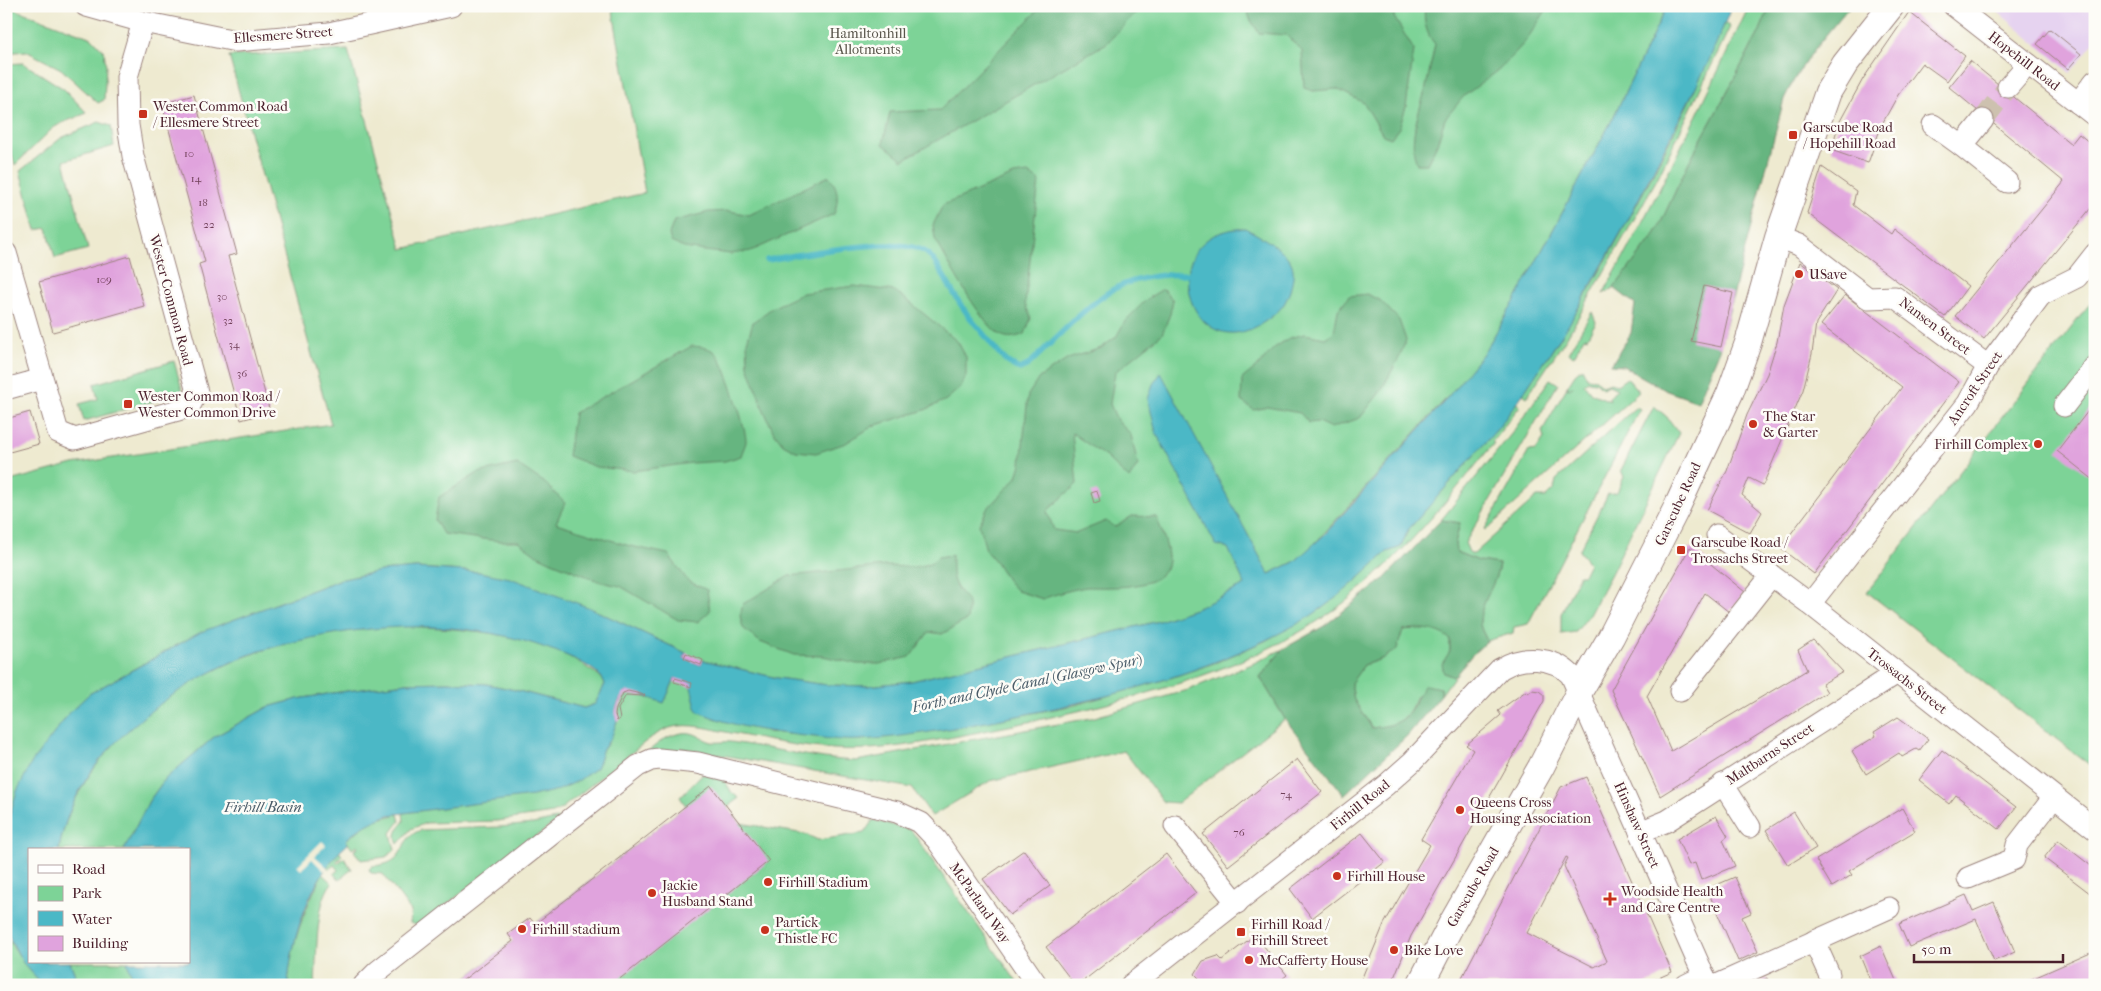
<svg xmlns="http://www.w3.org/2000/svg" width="2101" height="991" font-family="'IM FELL French Canon',serif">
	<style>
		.built { fill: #e6d3f0 }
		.green { fill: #7dd397; stroke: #647961; fill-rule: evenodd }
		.forest { fill: #66b580; stroke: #586a56 }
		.water { fill: #4bb8c6; stroke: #4a6c78 }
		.pier { fill: #eeead0 }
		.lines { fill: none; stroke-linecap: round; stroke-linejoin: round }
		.stream { stroke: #4bb8c6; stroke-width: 5.5 }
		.building { fill: #e0a3dd; fill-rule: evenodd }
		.minor-tunnel { stroke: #cdc1af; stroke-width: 21; stroke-dasharray: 21 11; stroke-linecap: butt }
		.minor-casing { stroke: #9c847e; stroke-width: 23 }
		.major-casing { stroke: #9c847e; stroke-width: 28 }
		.minor { stroke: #fff; stroke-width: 21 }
		.major { stroke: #fff; stroke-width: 26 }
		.poi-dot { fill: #c8321e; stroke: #fdfcf7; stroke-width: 2 }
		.labels { text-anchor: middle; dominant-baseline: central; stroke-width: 5; stroke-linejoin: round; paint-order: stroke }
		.number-label { font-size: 11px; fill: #704058 }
		.park-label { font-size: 14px; fill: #59554b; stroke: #fdfcf7 }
		.street-label { font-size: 14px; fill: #4a1f2b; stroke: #fdfcf7 }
		.poi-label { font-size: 14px; fill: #4a1f2b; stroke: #fdfcf7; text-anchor: start }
		.water-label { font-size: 15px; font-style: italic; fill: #4a5c69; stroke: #fdfcf7 }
	</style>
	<rect width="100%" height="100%" fill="#fdfcf7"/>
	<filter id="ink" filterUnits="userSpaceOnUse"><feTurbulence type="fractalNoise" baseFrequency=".02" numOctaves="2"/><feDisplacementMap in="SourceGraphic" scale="10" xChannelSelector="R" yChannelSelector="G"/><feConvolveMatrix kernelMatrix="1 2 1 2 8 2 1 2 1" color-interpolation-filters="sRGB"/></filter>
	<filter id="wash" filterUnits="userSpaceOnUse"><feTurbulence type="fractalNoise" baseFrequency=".0096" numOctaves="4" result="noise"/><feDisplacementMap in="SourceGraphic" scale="20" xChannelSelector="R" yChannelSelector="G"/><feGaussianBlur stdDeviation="1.12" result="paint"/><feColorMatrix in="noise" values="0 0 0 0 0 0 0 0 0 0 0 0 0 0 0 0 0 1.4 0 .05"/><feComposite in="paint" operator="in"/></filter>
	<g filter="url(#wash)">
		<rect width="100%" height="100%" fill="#eeead0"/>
		<polygon class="built" points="1991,6 2095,6 2095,41 2070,73"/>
		<g class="green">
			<polygon points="6,6 92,38 104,51 106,66 104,100 98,103 61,69 26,51 6,53"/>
			<polygon points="612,6 1667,6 1612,120 1516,299 1485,351 1462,381 1308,551 1294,562 1198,608 1159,621 912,681 868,686 827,685 777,678 703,660 701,665 684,658 686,653 590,608 479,572 416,568 381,571 339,580 220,625 177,645 89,694 17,791 6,827 6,482 73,464 331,424 229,56 348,50 402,249 645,193"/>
			<path d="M 1749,6 L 1770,6 L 1759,33 L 1689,162 L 1656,233 L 1614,288 L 1603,294 C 1656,200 1703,104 1749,6 Z"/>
			<path d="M 1725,23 L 1730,27 L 1657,179 L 1567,337 L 1527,397 L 1523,394 C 1538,370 1555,348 1569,324 C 1627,227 1680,126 1725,23 Z"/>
			<polygon points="23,63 64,89 87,113 62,123 53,128 15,165 6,133 6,64"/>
			<polygon points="99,122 111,126 114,146 64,161 88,249 55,258 47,228 36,230 20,171 61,138"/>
			<polygon points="2095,297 2095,769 1867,592"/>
			<polygon points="1592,312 1596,322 1587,338 1584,337 1574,356 1568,353"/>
			<polygon points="174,361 183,393 84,421 79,404 98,399 94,384"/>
			<path d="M 1582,368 L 1587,378 L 1596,379 L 1602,386 L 1610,383 L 1617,385 L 1627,378 L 1639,392 L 1486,530 L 1485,529 L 1529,451 L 1536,450 L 1544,438 L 1542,431 L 1566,389 L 1573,387 L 1566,388 L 1575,374 ZM 1588,381 L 1596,382 L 1602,388 L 1609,385 L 1617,389 L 1609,398 L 1610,401 L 1591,393 L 1584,384 Z"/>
			<path d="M 1550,379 L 1558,384 L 1465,543 L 1470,554 L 1474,554 L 1537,497 L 1546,497 L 1554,489 L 1556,480 L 1636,407 L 1640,409 L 1528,624 L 1514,627 L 1513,633 L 1487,641 C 1485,635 1480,629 1480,622 C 1479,602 1497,584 1499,564 L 1479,561 L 1456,552 L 1455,543 L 1460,523 L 1441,520 L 1512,433 Z"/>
			<path d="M 1516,403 L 1520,406 L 1492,442 L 1494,443 C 1446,502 1398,562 1337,608 C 1245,676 1100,708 989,730 C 938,740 887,752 834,749 C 801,747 768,741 736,734 C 718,731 698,724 679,726 C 668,727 658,733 649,739 L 561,809 L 553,813 L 497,821 L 426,823 L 411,829 L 398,844 C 393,834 398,829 404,821 L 403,813 L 492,801 L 597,767 L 602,751 L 608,743 L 617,721 L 618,709 L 626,695 L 644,696 L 664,702 L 675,678 L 692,683 L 767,732 L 859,740 L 942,730 L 1075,705 L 1170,678 L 1217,662 L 1265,641 L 1321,609 L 1387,552 L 1401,547 L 1408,530 L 1499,427 Z"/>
			<polygon points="1654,406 1667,417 1679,433 1613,570 1589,615 1576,632 1561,634 1561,614 1579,575 1583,575 1589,563 1579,551 1608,494 1617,492 1624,477 1621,470"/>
			<path d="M 404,626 C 463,629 539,632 589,669 C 595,673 603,677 605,684 L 595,704 L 584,708 L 515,690 L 486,684 L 448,682 L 406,683 L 333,693 L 298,699 L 268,707 L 214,737 L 165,779 L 149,801 L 124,850 L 59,850 C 75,753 174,680 261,651 C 307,635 356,629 404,626 Z"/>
			<path d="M 1423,628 L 1439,631 L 1450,639 L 1450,651 L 1444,673 L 1454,677 L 1441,695 L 1441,688 L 1417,696 C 1405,722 1400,725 1372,728 L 1354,700 L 1351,682 L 1364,665 L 1384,658 L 1403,630 Z"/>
			<path d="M 1283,649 L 1260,677 L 1285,719 L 1178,803 L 1163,802 L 1124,751 L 990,781 L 932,816 L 912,788 L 681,748 L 679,754 L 645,754 C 655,746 664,737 677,734 C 696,729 699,739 712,742 C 719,743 725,741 731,742 C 773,748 814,759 856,761 L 1091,718 L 1188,690 L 1252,664 Z"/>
			<polygon points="705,774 723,778 732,793 739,798 727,807 740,823 805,834 818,840 864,833 873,820 911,830 1019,985 464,985 462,981 686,806 680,797 701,775"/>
			<polygon points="398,814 400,821 391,833 395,850 386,857 361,860 354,851 358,847 357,845 352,849 346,840 371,821"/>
			<path d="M 561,818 L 418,926 L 410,923 L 411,911 L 383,874 L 371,873 L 369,869 L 372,866 C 411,864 395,839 421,830 L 500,827 L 533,824 Z"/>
			<polygon points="339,851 342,856 336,862 338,863 344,858 352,869 339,880 334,874 338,870 334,865 329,869 327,866"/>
			<path d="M 322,874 L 332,883 C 315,902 317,959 315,985 L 288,985 C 290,944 305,910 322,874 Z"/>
			<polygon points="9,940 24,963 35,976 40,985 6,985 6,941"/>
			<polygon points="70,962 127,962 135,985 79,985"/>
		</g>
		<g class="forest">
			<polygon points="1042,6 1142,6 1107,43 903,160 883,144 890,112 940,110"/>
			<polygon points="1246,6 1395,6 1394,17 1414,50 1406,107 1399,128 1391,138 1383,135 1364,103 1337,89 1313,91 1304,88 1302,51 1286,35 1259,33 1250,19"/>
			<path d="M 1425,6 L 1549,6 L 1525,42 L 1499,70 L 1464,96 L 1445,119 L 1437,144 L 1427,164 L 1417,164 C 1407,139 1420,111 1426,87 C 1429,73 1432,59 1435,44 C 1426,34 1423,20 1425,6 Z"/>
			<path d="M 1770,6 L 1850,6 C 1825,36 1801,63 1784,99 L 1718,354 L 1698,402 L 1667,391 L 1623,366 L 1611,365 L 1631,333 L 1635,304 L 1614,288 L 1656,233 L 1689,162 L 1759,33 Z"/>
			<path d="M 1028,173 L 1039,181 L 1025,304 L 1031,318 L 1025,334 C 1016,337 1008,340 999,334 C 978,319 949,263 935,239 L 933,225 L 943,205 L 1014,175 Z"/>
			<path d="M 829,176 C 839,189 839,199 834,214 L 751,251 L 731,254 L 705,251 L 684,248 L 671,242 L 669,234 L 674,221 L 709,212 L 730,211 L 749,215 Z"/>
			<polygon points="854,286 895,291 912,304 958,342 966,357 966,376 961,387 946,400 925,410 873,426 846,443 816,453 796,451 783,444 773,431 763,408 748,366 747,342 753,322 772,308 803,293"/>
			<path d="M 1163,289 L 1173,300 L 1170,314 L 1162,334 L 1115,372 L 1110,404 L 1117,420 L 1131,435 L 1138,465 L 1129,479 L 1106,457 L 1072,433 L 1077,484 L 1047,511 L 1054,530 L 1077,533 L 1106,521 L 1115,527 L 1132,516 L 1156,517 C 1161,528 1169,548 1168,561 C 1166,591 1108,587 1087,587 C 1078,588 1051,595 1043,599 L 1017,591 L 1007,580 L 996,562 L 986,550 L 979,525 L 987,509 L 1017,477 L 1021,464 L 1028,395 L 1039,378 L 1068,359 L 1101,348 L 1116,337 L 1125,321 L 1148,298 Z"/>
			<polygon points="1367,294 1381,301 1399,320 1406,340 1400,356 1381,391 1360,418 1331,428 1318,422 1309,423 1300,413 1267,407 1254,410 1241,401 1242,379 1260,364 1274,348 1289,338 1305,334 1325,338 1334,332 1338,310 1349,296"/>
			<path d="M 692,346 C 702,347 710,347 717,354 C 725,363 747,430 746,442 C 745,446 742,452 741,456 L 725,461 L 691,463 L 634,471 L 596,467 L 568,456 L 574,413 Z"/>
			<polygon points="517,464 545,483 565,503 556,523 630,546 668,554 688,581 707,590 710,611 698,622 678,620 620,586 601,582 552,562 537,555 518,541 499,541 443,534 435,520 439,497 478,473"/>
			<path d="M 1441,520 L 1460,523 L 1455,543 L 1456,552 L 1479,561 L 1499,564 C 1497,584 1480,602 1480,622 C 1480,629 1485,636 1487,641 L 1471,656 L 1454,677 L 1444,673 L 1442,664 L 1450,651 L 1450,639 C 1435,628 1422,628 1403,630 L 1397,649 L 1384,658 L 1364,665 L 1351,683 L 1354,700 L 1372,728 C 1385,726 1400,725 1409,713 C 1415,704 1417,695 1425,685 L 1441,688 L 1441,695 L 1407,736 L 1344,795 L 1285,719 L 1260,677 L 1283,649 L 1324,626 L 1384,579 Z"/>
			<path d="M 952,555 C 952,564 951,576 955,584 C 965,603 971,593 967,620 L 942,634 L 929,632 L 910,657 L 879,664 L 857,664 L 823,656 L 794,655 L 760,642 L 743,628 L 740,616 L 743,604 L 789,576 L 885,566 L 914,567 L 930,564 L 938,557 Z"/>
		</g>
		<g class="water">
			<path d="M 1667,6 L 1732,6 L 1707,65 L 1684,110 L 1628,220 L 1568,326 L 1523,394 L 1499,427 L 1408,530 L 1401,547 L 1387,552 C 1361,577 1331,605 1299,623 C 1207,674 1105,699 1002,719 C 955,728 908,737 860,740 C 845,741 830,739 815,737 C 775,733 734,728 697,711 L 691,687 L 675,678 L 664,703 L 644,696 L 645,695 L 625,692 C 619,700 613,710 617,721 L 612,736 L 602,751 L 597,767 L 578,781 L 559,790 L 532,796 L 389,815 C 372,821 359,828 346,840 L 348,844 C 311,874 291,939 288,985 L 135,985 L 127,962 L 189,962 L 189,850 L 124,850 L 149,801 L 165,779 L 214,737 L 268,707 L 298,699 L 333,693 L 406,683 L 448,682 L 486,684 L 515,690 L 584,708 L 595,704 L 605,684 C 601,668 564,654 549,649 C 473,621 389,622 311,638 C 285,644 258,650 234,661 C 198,677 163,699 133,726 C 96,758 67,800 59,850 L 29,850 L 29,962 L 70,962 L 79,985 L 40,985 L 35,976 L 23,963 L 6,931 L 6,827 L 17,791 L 32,762 L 71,711 L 89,694 L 201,632 L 339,580 L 381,571 L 416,568 L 479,572 L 510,578 L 590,608 L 686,653 L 684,658 L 701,665 L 703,660 L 777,678 L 827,685 L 868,686 L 912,681 L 1159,621 L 1198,608 L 1245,585 L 1228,548 L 1216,545 L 1156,433 L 1148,399 L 1153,384 L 1161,373 L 1269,574 L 1294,562 L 1324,535 L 1443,403 L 1485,351 L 1516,299 L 1612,120 Z"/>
			<path d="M 1245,228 C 1258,235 1287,250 1292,265 C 1295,274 1292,283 1290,291 C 1286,301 1284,306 1276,313 C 1196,383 1151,249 1226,231 C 1232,229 1238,229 1245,228 Z"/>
		</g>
		<polygon class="pier" points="322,841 326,845 315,856 328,868 324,871 312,859 301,870 297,866"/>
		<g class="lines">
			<path class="stream" d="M 767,260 C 798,255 905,233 928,254 C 939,264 945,280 953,292 C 961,306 971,320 982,332 C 992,344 1004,364 1020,369 L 1028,365 C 1052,343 1087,304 1114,289 C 1138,276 1166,274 1192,274"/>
		</g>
		<g id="blocks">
			<g class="building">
				<polygon points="1909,12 1965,56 1947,81 1922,63 1898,95 1882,124 1868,163 1831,150 1839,123 1863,79"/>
				<polygon points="2050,29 2081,54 2068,69 2037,44"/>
				<polygon points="1970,61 2071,144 2079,134 2095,147 2095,203 1984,339 1955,316 2064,182 1949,87"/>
				<polygon points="194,95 237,254 228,256 270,412 241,420 199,264 205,262 162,104"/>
				<polygon points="1822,167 1856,191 1853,205 1891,234 1894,229 1968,286 1945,317 1807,213"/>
				<polygon points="130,256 144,306 53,332 39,282"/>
				<polygon points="1800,262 1837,290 1816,323 1812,354 1803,390 1763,485 1749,478 1742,495 1762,512 1750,533 1707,510 1727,471 1747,415 1767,374 1777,342 1784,305"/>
				<polygon points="1704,286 1733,293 1721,347 1691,341"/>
				<polygon points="1845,295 1959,382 1814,574 1780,548 1902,387 1821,325"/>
				<polygon points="2095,402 2095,481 2057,451"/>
				<polygon points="30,412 39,444 6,453 6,419"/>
				<polygon points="1097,491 1100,501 1094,503 1091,493"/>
				<polygon points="1690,547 1745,592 1729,612 1705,593 1647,696 1671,751 1807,670 1798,650 1813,640 1843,672 1822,684 1827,692 1660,796 1611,690"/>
				<polygon points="686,653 703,660 701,665 684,658"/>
				<polygon points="675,678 692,683 691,687 674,682"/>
				<polygon points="1532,690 1539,691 1544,695 1544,701 1411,936 1391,985 1359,985 1384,924 1430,845 1421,839 1473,750 1466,745 1501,715 1498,711 1526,691 1528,693"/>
				<polygon points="628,691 645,695 644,696 626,695 618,709 620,719 617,721 615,715 616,709 623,693"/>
				<polygon points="1898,717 1928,739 1919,751 1916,749 1902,757 1899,753 1866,774 1852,751 1876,736 1874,732"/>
				<polygon points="1942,750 2016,807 1999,829 1956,795 1949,804 1919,780"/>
				<polygon points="1297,759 1322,792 1228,866 1203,834"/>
				<path d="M 1586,777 L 1672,972 L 1643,985 L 1458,985 L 1561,787 ZM 1566,857 L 1568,858 L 1564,866 L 1607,961 L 1594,967 L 1527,933 Z"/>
				<polygon points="711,786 769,861 612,985 464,985 462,981 513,941 508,934 530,918 535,924"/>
				<polygon points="1902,808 1915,831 1849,871 1852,875 1832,887 1816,860"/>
				<polygon points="1794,812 1816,848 1788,865 1766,830"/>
				<polygon points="1716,816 1728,836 1723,840 1735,866 1701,880 1695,863 1689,865 1677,839"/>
				<polygon points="1362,833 1385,862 1312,918 1290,889"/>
				<polygon points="2058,840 2095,869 2095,897 2044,858"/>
				<polygon points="1024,850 1050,886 1010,915 983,879"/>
				<polygon points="1166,854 1196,893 1078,985 1075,985 1046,947"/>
				<polygon points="1735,877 1751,913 1742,917 1758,952 1738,961 1707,889"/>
				<polygon points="1966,895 1973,911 1994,902 2015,952 1994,961 1976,919 1909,947 1899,924"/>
				<polygon points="1255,935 1287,975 1275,985 1191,985 1199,978 1195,974 1203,961 1218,956 1222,960"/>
				<polygon points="1881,946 1898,985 1872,985 1860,956"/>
				<polygon points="2095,951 2095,980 2083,985 2018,985"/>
				<polygon points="1767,978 1770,985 1753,985"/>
			</g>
		</g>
	</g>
	<g filter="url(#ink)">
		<use href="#blocks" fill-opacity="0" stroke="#9c847e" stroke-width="1"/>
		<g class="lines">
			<polyline class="minor-tunnel" points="1983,120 2008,87"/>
			<defs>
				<g id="minor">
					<polyline points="86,6 143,22 236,41 329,33 451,6"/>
					<polyline points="1954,6 2095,116"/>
					<polyline points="2008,87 2028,64"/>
					<polyline points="2078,103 2095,81"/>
					<polyline points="1983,120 1962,146 2007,182"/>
					<polyline points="1933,125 1962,146"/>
					<polyline points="1778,237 1799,245 1868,298 1895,297 1988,366"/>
					<polyline points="6,253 58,432 75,439 189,407 197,392 133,156 128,125 127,77 143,22"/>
					<polyline points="6,389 42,379"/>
					<polyline points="2064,406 2095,366"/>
					<polyline points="1717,535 1810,604 2095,829"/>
					<polyline points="1810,604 1968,403 1988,366 2041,295 2077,277 2095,254"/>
					<polyline points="1680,691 1771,576"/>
					<polyline points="1723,784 1750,827"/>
					<polyline points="1175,826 1237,903"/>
					<polyline points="1640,832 1667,821 1897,673"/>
					<polyline points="1968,878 2014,859 2017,845 2054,797"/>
					<polyline points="1814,941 1829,974"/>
					<polyline points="364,985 378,971 638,766 651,760 659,759 698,763 897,812 921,823 937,840 1037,985"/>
					<path d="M 1131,985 L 1386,785 L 1413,761 L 1500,669 C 1522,655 1553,656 1571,675 L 1708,985"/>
					<polyline points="1686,985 1704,976"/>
					<polyline points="1717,985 1889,908"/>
				</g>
				<polyline id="major" points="1420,985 1452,923 1541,767 1579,692 1611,637 1676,509 1730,393 1748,343 1778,237 1828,92 1845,64 1891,6"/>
			</defs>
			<use href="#minor" class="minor-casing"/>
			<use href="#major" class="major-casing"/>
			<use href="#minor" class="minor"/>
			<use href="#major" class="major"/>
		</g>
	</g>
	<g class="poi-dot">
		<rect x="138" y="109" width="10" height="10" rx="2.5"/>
		<rect x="1788" y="130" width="10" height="10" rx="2.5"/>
		<circle cx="1799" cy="274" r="5"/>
		<rect x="123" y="399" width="10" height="10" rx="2.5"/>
		<circle cx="1753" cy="424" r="5"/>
		<circle cx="2038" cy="444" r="5"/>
		<rect x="1676" y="545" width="10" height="10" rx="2.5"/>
		<circle cx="1460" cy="810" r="5"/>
		<circle cx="1337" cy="876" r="5"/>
		<circle cx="768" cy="882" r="5"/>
		<circle cx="652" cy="893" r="5"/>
		<path d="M1607.5 891.5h5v5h5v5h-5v5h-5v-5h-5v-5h5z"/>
		<circle cx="522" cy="929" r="5"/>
		<circle cx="765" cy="930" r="5"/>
		<rect x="1236" y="927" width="10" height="10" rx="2.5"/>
		<circle cx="1394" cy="950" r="5"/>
		<circle cx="1249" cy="960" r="5"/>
	</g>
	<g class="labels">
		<g class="number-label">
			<text x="189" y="153">10</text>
			<text x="196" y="178">14</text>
			<text x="203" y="202">18</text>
			<text x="209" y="224">22</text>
			<text x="104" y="279">109</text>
			<text x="222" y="296">30</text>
			<text x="228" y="320">32</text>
			<text x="234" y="344">34</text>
			<text x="242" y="373">36</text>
			<text x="1286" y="794">74</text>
			<text x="1239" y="832">76</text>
		</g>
		<g class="park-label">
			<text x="868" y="33">Hamiltonhill<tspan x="868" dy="16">Allotments</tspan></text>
		</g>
		<g class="street-label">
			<text transform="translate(283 35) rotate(-4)">Ellesmere Street</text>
			<text transform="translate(2024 61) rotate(38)">Hopehill Road</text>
			<text transform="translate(171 300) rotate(75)">Wester Common Road</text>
			<text transform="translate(1935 326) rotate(37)">Nansen Street</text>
			<text transform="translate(1975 388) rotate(-56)">Ancroft Street</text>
			<text transform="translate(1678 504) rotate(-65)">Garscube Road</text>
			<text transform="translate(1907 681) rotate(38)">Trossachs Street</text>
			<text transform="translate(1770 754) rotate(-33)">Maltbarns Street</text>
			<text transform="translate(1360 805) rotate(-39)">Firhill Road</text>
			<text transform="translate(1637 825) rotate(66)">Hinshaw Street</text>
			<text transform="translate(1473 887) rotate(-60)">Garscube Road</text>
			<text transform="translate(980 903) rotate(55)">McParland Way</text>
		</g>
		<g class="poi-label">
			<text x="153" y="106">Wester Common Road<tspan x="153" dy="16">/ Ellesmere Street</tspan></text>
			<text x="1803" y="127">Garscube Road<tspan x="1803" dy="16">/ Hopehill Road</tspan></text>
			<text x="1809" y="274">USave</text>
			<text x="138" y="396">Wester Common Road /<tspan x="138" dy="16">Wester Common Drive</tspan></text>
			<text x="1763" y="416">The Star<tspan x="1763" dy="16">&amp; Garter</tspan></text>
			<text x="2028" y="444" text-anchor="end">Firhill Complex</text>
			<text x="1691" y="542">Garscube Road /<tspan x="1691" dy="16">Trossachs Street</tspan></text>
			<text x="1470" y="802">Queens Cross<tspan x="1470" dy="16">Housing Association</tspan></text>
			<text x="1347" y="876">Firhill House</text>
			<text x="778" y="882">Firhill Stadium</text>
			<text x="662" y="885">Jackie<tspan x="662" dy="16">Husband Stand</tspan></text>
			<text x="1621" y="891">Woodside Health<tspan x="1621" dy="16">and Care Centre</tspan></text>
			<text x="775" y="922">Partick<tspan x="775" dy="16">Thistle FC</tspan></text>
			<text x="1251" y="924">Firhill Road /<tspan x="1251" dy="16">Firhill Street</tspan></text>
			<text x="532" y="929">Firhill stadium</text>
			<text x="1404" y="950">Bike Love</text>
			<text x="1259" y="960">McCafferty House</text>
		</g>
		<g class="water-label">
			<text transform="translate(1027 683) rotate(-12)">Forth and Clyde Canal (Glasgow Spur)</text>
			<text x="263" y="807">Firhill Basin</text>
		</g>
	</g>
	<rect width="2101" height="991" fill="none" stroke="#fdfcf7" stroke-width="25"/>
	<rect x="28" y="848" width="162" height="115" fill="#fdfcf7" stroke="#b5a4a5"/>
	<rect x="38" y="865" width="25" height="8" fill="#ffffff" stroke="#b5a4a5"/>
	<text x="72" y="874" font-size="15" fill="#4a1f2b">Road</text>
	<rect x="38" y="886" width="25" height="15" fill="#7dd397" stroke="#b5a4a5"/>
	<text x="72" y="898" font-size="15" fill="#4a1f2b">Park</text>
	<rect x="38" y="911" width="25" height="15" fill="#4bb8c6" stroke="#b5a4a5"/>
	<text x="72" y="924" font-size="15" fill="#4a1f2b">Water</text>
	<rect x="38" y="936" width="25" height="15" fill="#e0a3dd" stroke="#b5a4a5"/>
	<text x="72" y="948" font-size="15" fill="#4a1f2b">Building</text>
	<path d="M1914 954v8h149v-8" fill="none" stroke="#4a1f2b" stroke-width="2.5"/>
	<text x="1921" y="954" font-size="15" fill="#4a1f2b" stroke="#fdfcf7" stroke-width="4" paint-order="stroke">50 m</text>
</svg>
